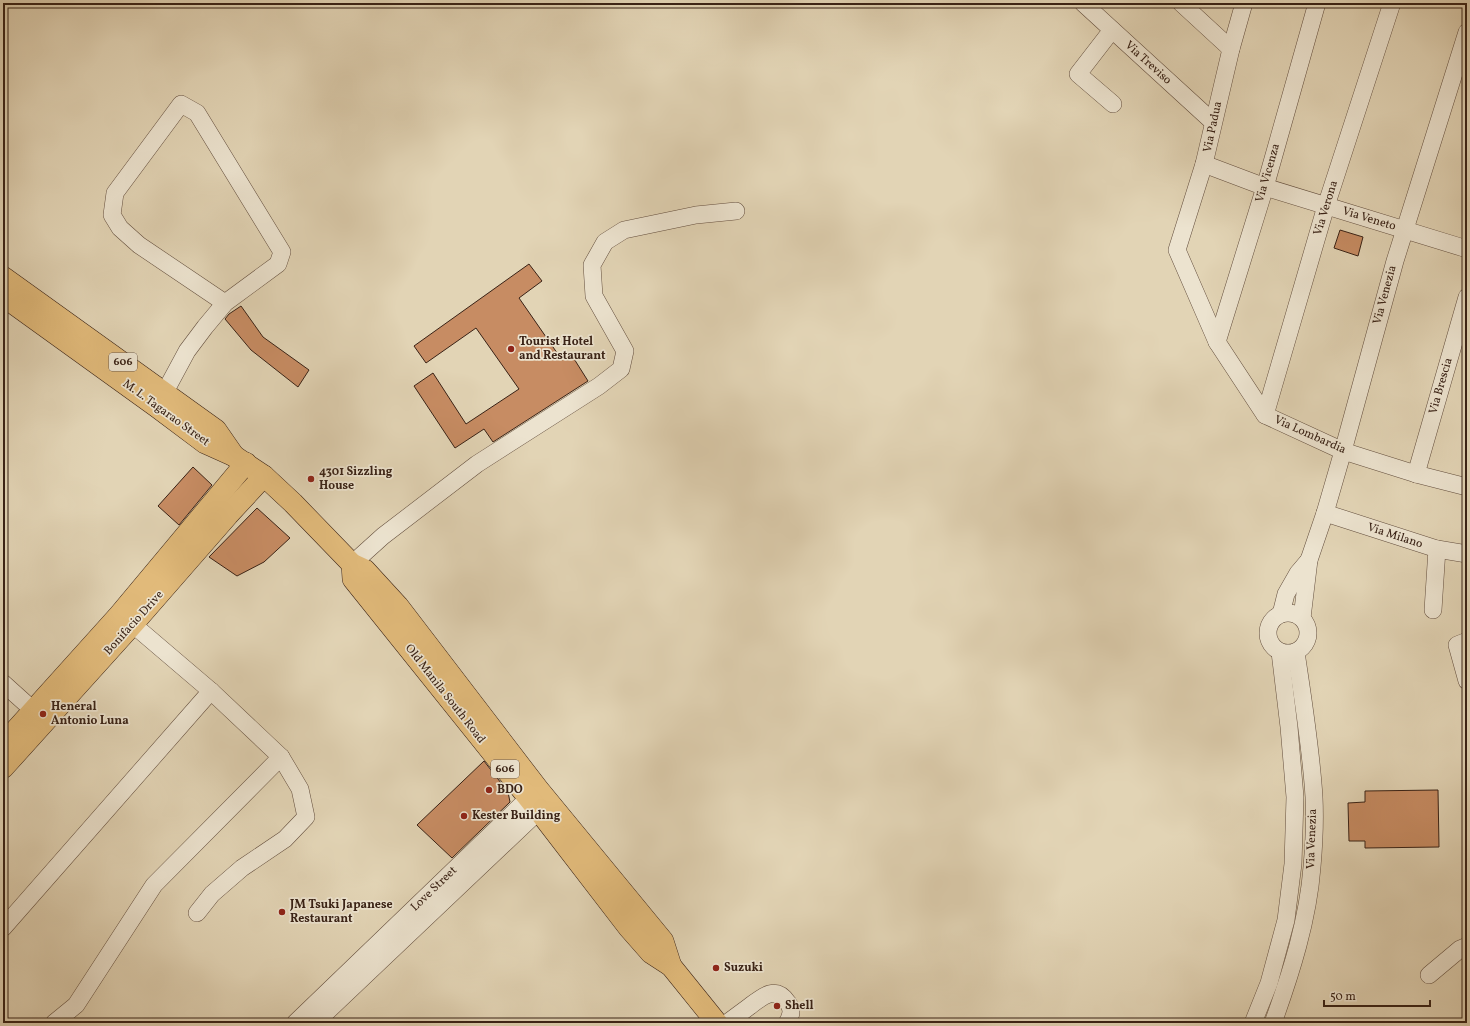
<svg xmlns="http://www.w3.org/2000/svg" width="1470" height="1026" font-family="Vollkorn,serif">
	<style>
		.building { fill: #c78c63; stroke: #392216 }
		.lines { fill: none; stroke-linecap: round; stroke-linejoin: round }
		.minor-casing { stroke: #634e3e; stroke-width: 18 }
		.major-casing { stroke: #392216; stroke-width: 22 }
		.minor { stroke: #ece3cf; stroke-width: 17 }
		.major { stroke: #e1ba7a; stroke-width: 21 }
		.poi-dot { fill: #8f2418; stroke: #ece3cf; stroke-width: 1.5 }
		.labels { text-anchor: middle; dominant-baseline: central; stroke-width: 3.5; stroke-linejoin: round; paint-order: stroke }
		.shield { fill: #ece3cf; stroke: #6f5c4e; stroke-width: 1 }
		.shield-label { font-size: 11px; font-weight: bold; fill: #392216 }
		.street-label { font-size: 12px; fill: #392216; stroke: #ece3cf }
		.poi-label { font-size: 12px; font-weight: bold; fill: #392216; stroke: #ece3cf; text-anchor: start }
	</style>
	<rect width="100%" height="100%" fill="#e2d4b5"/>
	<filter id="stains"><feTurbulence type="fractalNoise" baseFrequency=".005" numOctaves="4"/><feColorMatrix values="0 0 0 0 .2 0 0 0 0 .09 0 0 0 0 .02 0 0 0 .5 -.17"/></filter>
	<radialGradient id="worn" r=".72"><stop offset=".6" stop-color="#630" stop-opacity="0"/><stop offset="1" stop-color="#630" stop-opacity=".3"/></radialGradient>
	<g class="building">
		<polygon points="1340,230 1363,237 1358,256 1334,248"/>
		<polygon points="529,264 542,281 519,298 562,360 571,354 588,381 493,442 484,429 455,448 414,386 433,373 466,424 519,389 476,328 426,363 414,346"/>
		<polygon points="241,306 263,337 309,370 298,387 251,350 225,319 229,314"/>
		<polygon points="193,467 212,485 179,525 158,506"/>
		<polygon points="257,508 290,538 264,562 237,576 209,557"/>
		<polygon points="484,761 508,792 510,802 452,858 417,825"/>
		<polygon points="1438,790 1439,847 1365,848 1365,841 1349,841 1348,803 1365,802 1365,791"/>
	</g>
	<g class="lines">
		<defs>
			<g id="minor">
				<polyline points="1083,3 1213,122"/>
				<polyline points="1181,3 1231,49"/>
				<polyline points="1244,3 1231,49 1204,164 1177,250 1217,342 1265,415 1343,451 1416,474 1467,487"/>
				<polyline points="1112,30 1078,74 1113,104"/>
				<polyline points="1204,164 1265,187 1467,249"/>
				<polyline points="1217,342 1265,187 1317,3"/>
				<polyline points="159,403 187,351 205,327 225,303 278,264 282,252 197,113 181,104 115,193 112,215 120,228 139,245 225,303"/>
				<polyline points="1265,415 1326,206 1392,3"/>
				<polyline points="1416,474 1467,297"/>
				<polyline points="1325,513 1437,549 1467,554"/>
				<polyline points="352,564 383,536 477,464 599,386 621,369 625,351 594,296 592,265 605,242 624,230 696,215 736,211"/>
				<polyline points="1433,610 1437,549"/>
				<circle cx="1288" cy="633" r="20"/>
				<polyline points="1281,614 1286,594 1298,573 1309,560"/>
				<polyline points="123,616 211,691 281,757 300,789 306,817 285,839 242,868 212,894 197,913"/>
				<polyline points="1302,618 1309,560 1325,513 1343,451 1395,261 1467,32"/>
				<polyline points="1467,641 1457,645 1467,681"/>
				<polyline points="3,683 33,710"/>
				<polyline points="3,928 211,691"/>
				<polyline points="1429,975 1460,949 1467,946"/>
				<polyline points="54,1023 76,1005 154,885 281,757"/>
				<polyline points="295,1023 537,790"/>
				<polyline points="315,1023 547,803"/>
				<path d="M 727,1023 C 735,1017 742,1012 750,1006 C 763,996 776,985 788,1003 C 793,1010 791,1016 787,1023"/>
				<polyline points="1253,1023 1269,983 1286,920 1293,864 1295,797 1289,727 1280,652"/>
				<path d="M 1273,1023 C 1291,973 1308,920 1312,867 C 1314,845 1315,819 1314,797 C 1311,748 1303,700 1296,652"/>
			</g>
			<g id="major">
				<polyline points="3,277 216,430 234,456"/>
				<polyline points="3,296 157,407 205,443 234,456 264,476 293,503 352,564 365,570 398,606 538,789 663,941 671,966"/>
				<polyline points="352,564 353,579 539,811 629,928 651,953 671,966 717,1023"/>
				<polyline points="3,744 120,614 246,463"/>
				<polyline points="3,768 133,624 228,515 264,476"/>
			</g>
		</defs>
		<use href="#minor" class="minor-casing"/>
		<use href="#major" class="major-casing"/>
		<use href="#minor" class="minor"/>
		<use href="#major" class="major"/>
	</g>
	<g class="poi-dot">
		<circle cx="511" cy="349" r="4"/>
		<circle cx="311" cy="479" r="4"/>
		<circle cx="43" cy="714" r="4"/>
		<circle cx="489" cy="790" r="4"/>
		<circle cx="464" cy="816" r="4"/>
		<circle cx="282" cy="912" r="4"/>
		<circle cx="716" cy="968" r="4"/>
		<circle cx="777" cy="1006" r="4"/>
	</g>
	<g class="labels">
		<g class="shield">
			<rect x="109" y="353" width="28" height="18" rx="3"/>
			<rect x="491" y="760" width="28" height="18" rx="3"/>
		</g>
		<g class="shield-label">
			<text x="123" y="362">606</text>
			<text x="505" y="769">606</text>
		</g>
		<g class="street-label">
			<text transform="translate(1148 63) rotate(42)">Via Treviso</text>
			<text transform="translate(1213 127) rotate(-78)">Via Padua</text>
			<text transform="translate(1268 173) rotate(-74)">Via Vicenza</text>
			<text transform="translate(1326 208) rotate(-73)">Via Verona</text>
			<text transform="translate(1369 219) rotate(17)">Via Veneto</text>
			<text transform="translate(1385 295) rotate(-75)">Via Venezia</text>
			<text transform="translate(1441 386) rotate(-74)">Via Brescia</text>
			<text transform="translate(166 413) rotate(36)">M. L. Tagarao Street</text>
			<text transform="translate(1310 435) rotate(24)">Via Lombardia</text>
			<text transform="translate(1395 536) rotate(18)">Via Milano</text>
			<text transform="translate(134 623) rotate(-48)">Bonifacio Drive</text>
			<text transform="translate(445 694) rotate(52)">Old Manila South Road</text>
			<text transform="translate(1312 839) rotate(-88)">Via Venezia</text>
			<text transform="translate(434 889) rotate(-44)">Love Street</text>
		</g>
		<g class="poi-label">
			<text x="519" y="342">Tourist Hotel<tspan x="519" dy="14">and Restaurant</tspan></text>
			<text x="319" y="472">4301 Sizzling<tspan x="319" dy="14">House</tspan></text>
			<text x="51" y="707">Heneral<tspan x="51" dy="14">Antonio Luna</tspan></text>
			<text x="497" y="790">BDO</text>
			<text x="472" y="816">Kester Building</text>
			<text x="290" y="905">JM Tsuki Japanese<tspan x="290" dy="14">Restaurant</tspan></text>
			<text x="724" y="968">Suzuki</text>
			<text x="785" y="1006">Shell</text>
		</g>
	</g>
	<rect width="1470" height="1026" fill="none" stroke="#e2d4b5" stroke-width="16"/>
	<rect x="4" y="4" width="1462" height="1018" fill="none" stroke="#392216" stroke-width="2"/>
	<rect x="8" y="8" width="1454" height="1010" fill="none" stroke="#392216"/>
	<path d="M1324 1000v6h106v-6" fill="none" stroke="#392216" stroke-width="2"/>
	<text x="1330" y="1000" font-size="12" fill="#392216" stroke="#ece3cf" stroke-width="3" paint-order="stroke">50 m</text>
	<rect width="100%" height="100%" filter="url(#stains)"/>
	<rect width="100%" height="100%" fill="url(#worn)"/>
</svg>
